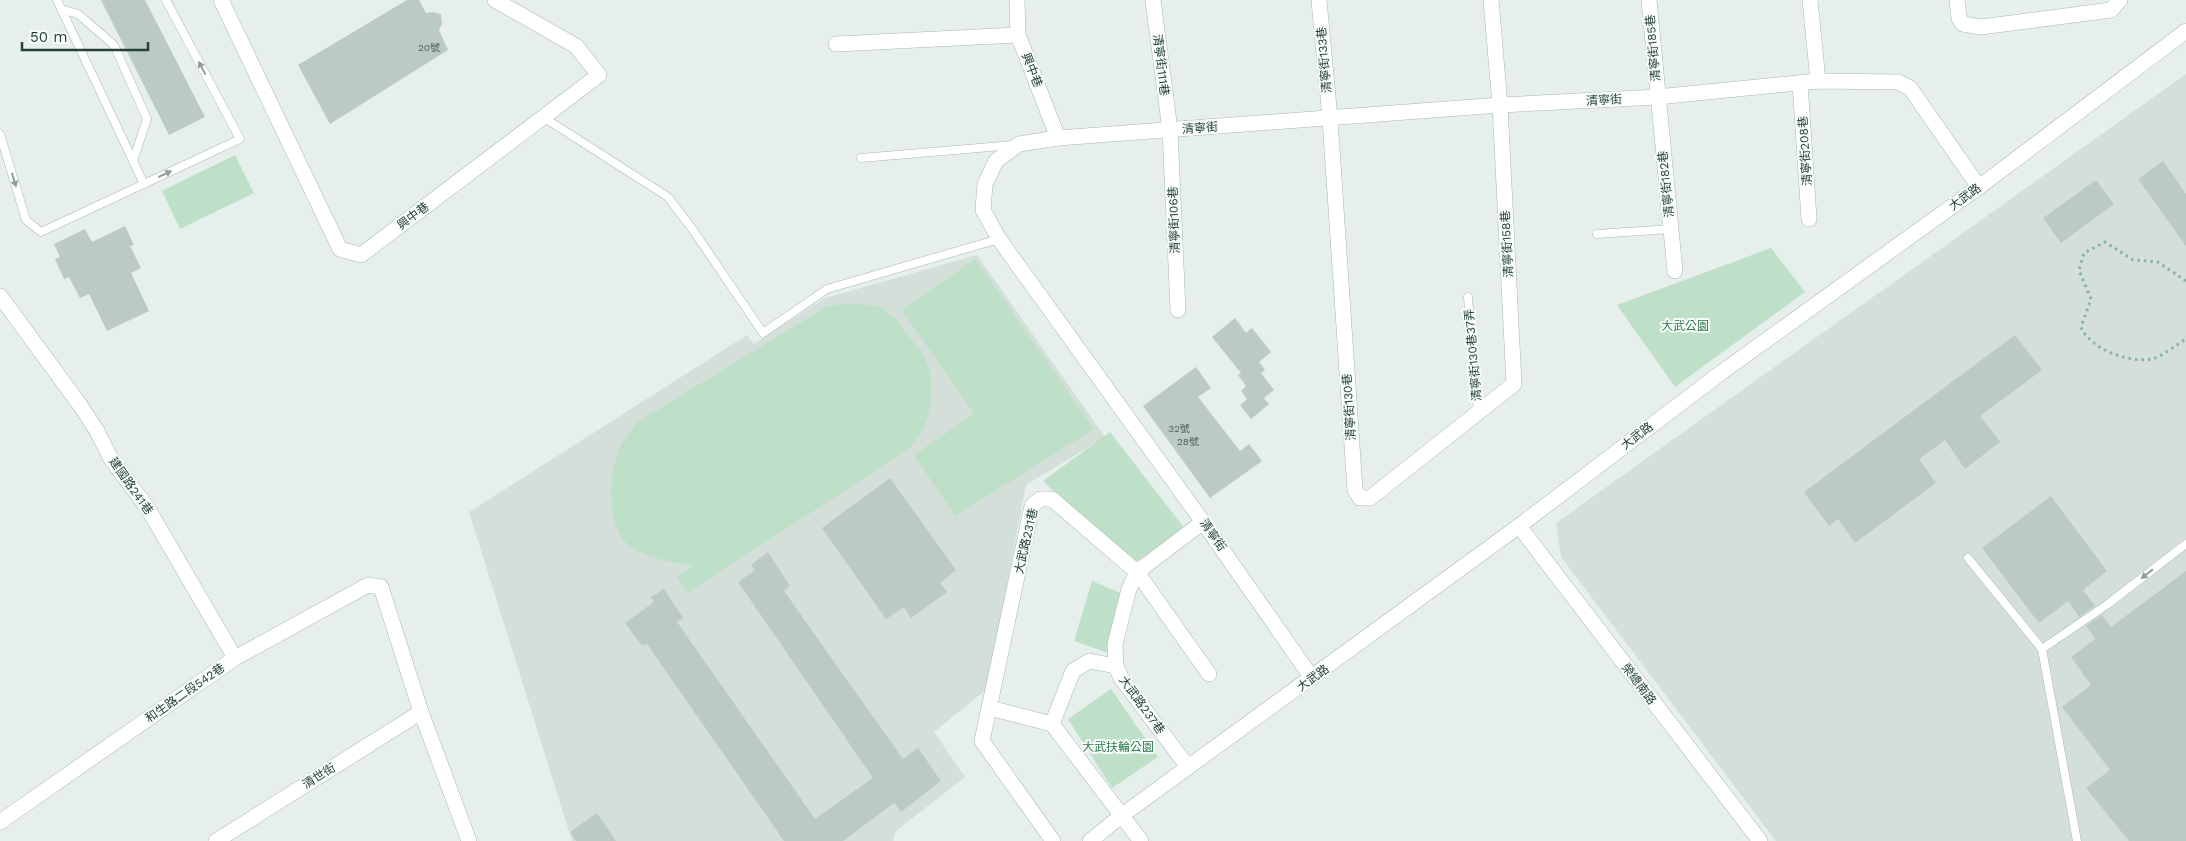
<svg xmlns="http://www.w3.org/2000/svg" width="2186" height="841" font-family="'Work Sans','Noto Sans TC',sans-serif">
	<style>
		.built { fill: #d4dfda }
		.green { fill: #bfe0c8 }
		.building { fill: #bbcac4 }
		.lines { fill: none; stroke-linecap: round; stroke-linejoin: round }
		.service-casing { stroke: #a8b8b2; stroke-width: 9 }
		.minor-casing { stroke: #a8b8b2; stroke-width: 16 }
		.path { stroke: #86b3a5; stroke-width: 3; stroke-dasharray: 2.5 4; stroke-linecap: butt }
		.service { stroke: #fff; stroke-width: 8 }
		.minor { stroke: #fff; stroke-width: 15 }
		.oneway { fill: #92a09c }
		.labels { text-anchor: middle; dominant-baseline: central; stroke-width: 4; stroke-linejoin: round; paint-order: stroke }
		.number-label { font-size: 10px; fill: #4a645c }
		.street-label { font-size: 12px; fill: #24423a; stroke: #f7fbf9 }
		.park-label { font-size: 12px; fill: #2d7a4b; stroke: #f7fbf9 }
	</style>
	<rect width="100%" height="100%" fill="#e6efeb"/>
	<g class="built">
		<polygon points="2186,74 2186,841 1776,841 1561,557 1556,523"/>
		<polygon points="977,255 1105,437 1026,485 987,689 934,732 965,777 896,831 893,841 572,841 469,512 747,335 754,344 825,298"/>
	</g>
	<g class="green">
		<polygon points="235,155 254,193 180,229 162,191"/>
		<polygon points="1771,248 1805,292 1675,387 1617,305"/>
		<polygon points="975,259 1094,429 955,516 914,455 974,414 902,310"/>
		<path d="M 847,303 L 879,306 L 896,319 L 924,356 L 931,374 L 930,410 L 923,430 L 908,450 L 688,592 L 677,577 L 694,566 C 672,562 650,559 631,547 C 605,530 609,474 619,449 C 623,440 631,431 636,423 L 826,307 Z"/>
		<polygon points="1110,432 1185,529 1135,562 1101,537 1043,481"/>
		<polygon points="1092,581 1128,596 1108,653 1074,641"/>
		<polygon points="1111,689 1158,757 1112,788 1068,719"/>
	</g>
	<g class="building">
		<polygon points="101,0 145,0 205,117 169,135"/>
		<polygon points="407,0 419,0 426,13 433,12 441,14 442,24 439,30 448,50 330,124 298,65"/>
		<polygon points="2163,161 2186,194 2186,246 2138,179"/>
		<polygon points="2096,180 2114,204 2061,243 2043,218"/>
		<polygon points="125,226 134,245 130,246 141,268 131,273 149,311 107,331 89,294 80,298 69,277 64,279 55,259 60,257 54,244 85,229 92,242"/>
		<polygon points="1235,318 1246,333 1252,328 1271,352 1259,362 1265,370 1261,373 1274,390 1264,398 1269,404 1251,419 1240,405 1247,399 1241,391 1246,386 1238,375 1241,373 1212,337"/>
		<polygon points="2015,335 2042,370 1980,416 2000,442 1965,469 1945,440 1919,459 1936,483 1855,543 1838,519 1829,526 1804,492"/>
		<polygon points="1196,367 1211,388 1198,397 1240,451 1249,444 1262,461 1210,498 1143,406"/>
		<polygon points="890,478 956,570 940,583 947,592 911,618 904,607 886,619 822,528"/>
		<polygon points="2051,496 2107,571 2083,590 2095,606 2079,617 2068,601 2039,623 1982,548"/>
		<polygon points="768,552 790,586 784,591 903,759 918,748 941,781 901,812 894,803 843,841 784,841 647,644 642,646 625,623 654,602 651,597 664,589 683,618 677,622 815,819 873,778 738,582 755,570 751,565"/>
		<polygon points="2186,571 2186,841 2129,841 2086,788 2110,770 2062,707 2091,685 2071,657 2095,639 2086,626 2102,615 2111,627"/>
		<polygon points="597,813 616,841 576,841 570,832"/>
	</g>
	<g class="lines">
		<defs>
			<g id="service">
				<polyline points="57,0 144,184"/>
				<polyline points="61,9 78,14 114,45 147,119 133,161"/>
				<polyline points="543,117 668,197 693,230 763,333 827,289 999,239"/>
				<polyline points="0,134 26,220 41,232 240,139 166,0"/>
				<polyline points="861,158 1014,145"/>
				<polyline points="1597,234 1670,229"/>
				<polyline points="1468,297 1478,413"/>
				<polyline points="1968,558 2042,649 2077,841"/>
				<polyline points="2042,649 2108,604 2186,544"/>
			</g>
			<g id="minor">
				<polyline points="221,0 340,249 361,255 599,75 576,46 495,0"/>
				<polyline points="1017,0 1018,35 1058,138"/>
				<polyline points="1153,0 1170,130 1178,310"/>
				<polyline points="1319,0 1330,119 1355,490 1360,498 1370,498 1514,384 1500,105 1491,0"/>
				<polyline points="1649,0 1675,271"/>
				<polyline points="1810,0 1818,81"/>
				<polyline points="1957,0 1959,18 1963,24 1981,27 2111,10 2120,0"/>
				<polyline points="836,44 1018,35"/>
				<polyline points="1800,83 1809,219"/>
				<polyline points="0,296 80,405 97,431 111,459 147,507 235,658"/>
				<polyline points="1519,526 1760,841"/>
				<polyline points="1312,678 1203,522 999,239 983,210 985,184 996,161 1019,144 1058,138 1500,105 1657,97 1818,81 1898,82 1910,88 1979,187"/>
				<polyline points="990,708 1052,724 1141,841"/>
				<polyline points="1052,724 1073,671 1089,661 1116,666"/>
				<polyline points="1188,767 1121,678 1116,666 1115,644 1129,589 1137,572 1203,522"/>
				<polyline points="0,822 235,658 368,585 381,587 421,712 469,841"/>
				<polyline points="216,841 421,712"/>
				<polyline points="1053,841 982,741 1032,506 1040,499 1052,499 1137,572 1209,674"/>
				<polyline points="1090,841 1121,816 1519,526 1722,372 1979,187 2186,31"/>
			</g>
		</defs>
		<use href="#service" class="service-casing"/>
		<use href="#minor" class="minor-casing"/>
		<path class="path" d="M 2186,281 L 2158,262 L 2133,260 L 2105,242 L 2084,253 L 2079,270 L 2091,299 L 2081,327 C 2090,349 2128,363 2152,359 C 2163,356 2176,345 2186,339"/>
		<use href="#service" class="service"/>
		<use href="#minor" class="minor"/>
	</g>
	<defs><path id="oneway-solid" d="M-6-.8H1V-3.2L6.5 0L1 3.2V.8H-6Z" transform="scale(1.25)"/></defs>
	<g class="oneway">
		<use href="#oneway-solid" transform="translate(202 68) rotate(-118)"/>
		<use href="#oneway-solid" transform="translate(165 174) rotate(-25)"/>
		<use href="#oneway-solid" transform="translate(14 180) rotate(73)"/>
		<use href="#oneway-solid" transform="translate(2147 574) rotate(142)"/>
	</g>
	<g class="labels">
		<g class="number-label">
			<text x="429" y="47">20號</text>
			<text x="1179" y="428">32號</text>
			<text x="1188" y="441">28號</text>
		</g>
		<g class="street-label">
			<text transform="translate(1653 48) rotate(-95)">清寧街185巷</text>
			<text transform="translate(1324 60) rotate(-95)">清寧街133巷</text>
			<text transform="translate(1161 65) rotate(83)">清寧街111巷</text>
			<text transform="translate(1032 70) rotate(69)">興中巷</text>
			<text transform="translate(1604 100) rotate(-3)">清寧街</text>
			<text transform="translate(1200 128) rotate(-4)">清寧街</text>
			<text transform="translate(1805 151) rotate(-94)">清寧街208巷</text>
			<text transform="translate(1666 184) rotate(-96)">清寧街182巷</text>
			<text transform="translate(1965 197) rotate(-36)">大武路</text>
			<text transform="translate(413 216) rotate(-37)">興中巷</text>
			<text transform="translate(1174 220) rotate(-92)">清寧街106巷</text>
			<text transform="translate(1507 244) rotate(-93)">清寧街158巷</text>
			<text transform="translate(1473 355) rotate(-95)">清寧街130巷37弄</text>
			<text transform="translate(1349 407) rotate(-94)">清寧街130巷</text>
			<text transform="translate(1637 436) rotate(-37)">大武路</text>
			<text transform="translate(131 486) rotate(55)">建國路241巷</text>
			<text transform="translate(1213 535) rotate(55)">清寧街</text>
			<text transform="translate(1026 541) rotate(-77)">大武路231巷</text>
			<text transform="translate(1313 678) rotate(-36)">大武路</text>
			<text transform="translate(1639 684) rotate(53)">榮總南路</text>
			<text transform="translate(185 693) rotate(-35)">和生路二段542巷</text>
			<text transform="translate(1142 705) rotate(54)">大武路237巷</text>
			<text transform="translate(319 776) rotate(-32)">清世街</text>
		</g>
		<g class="park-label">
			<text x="1685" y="326">大武公園</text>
			<text x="1118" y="747">大武扶輪公園</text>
		</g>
	</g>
	<path d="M22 42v8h126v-8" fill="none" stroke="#24423a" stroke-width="2.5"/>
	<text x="30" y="42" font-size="15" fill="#24423a" stroke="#f7fbf9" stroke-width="4" paint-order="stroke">50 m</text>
</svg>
